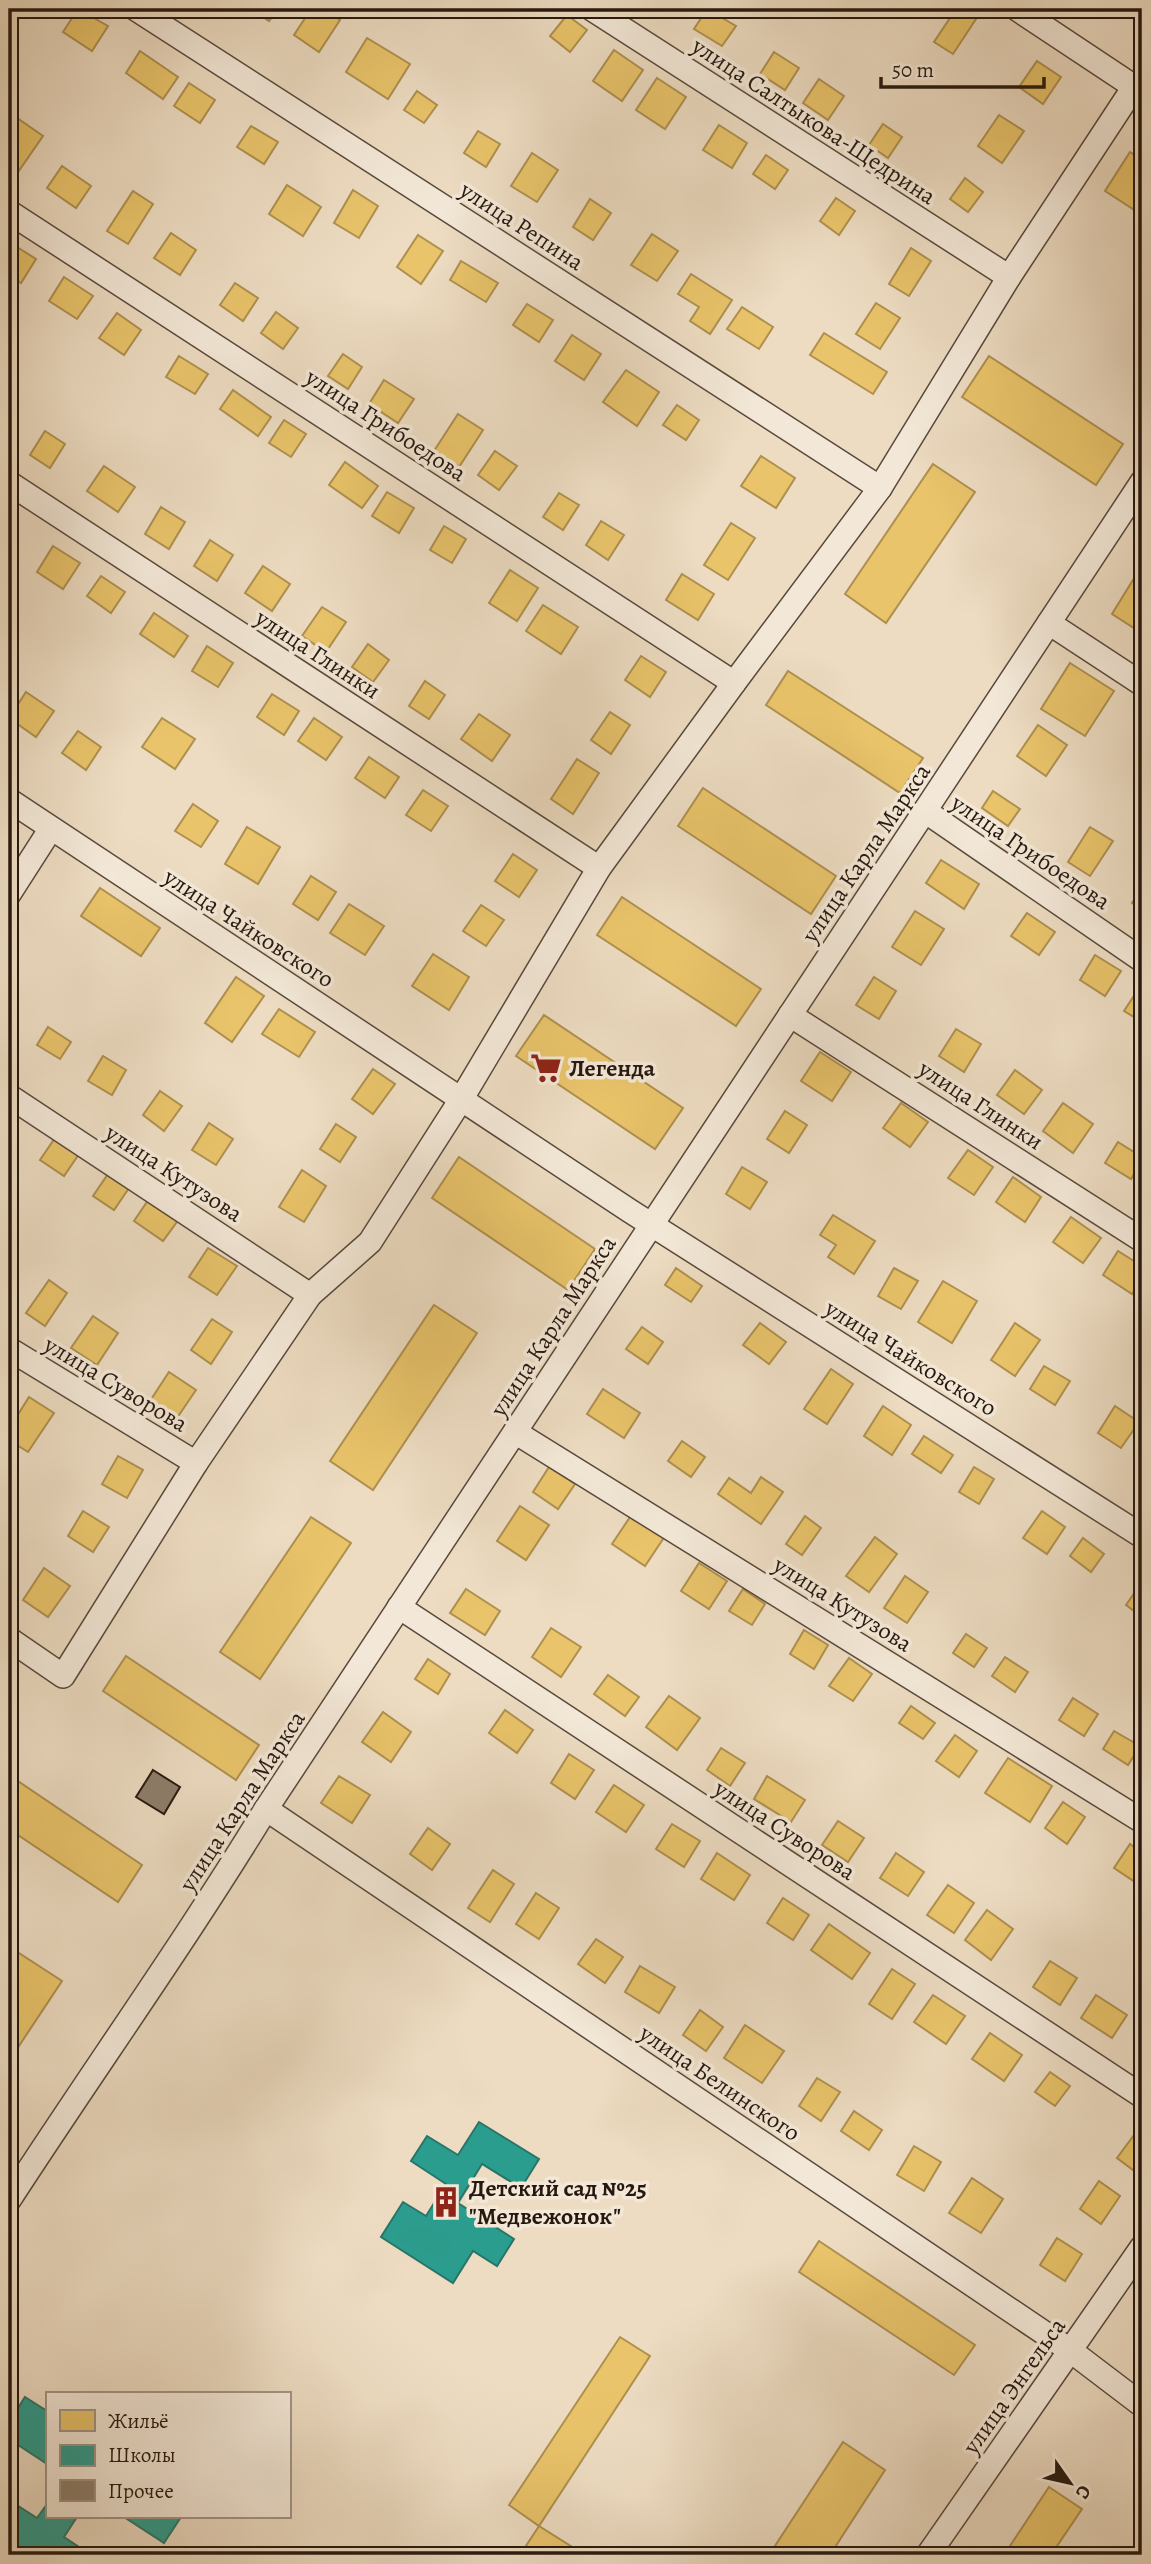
<svg xmlns="http://www.w3.org/2000/svg" width="1151" height="2564" font-family="Alegreya,serif">
	<style>
		.homes { fill: #e9c46a; stroke: #ae904f; stroke-width: 2 }
		.schools { fill: #2a9d8f; stroke: #297569; stroke-width: 2 }
		.building { fill: #8d7e6c; stroke: #26180f; stroke-width: 2 }
		.lines { fill: none; stroke-linecap: round; stroke-linejoin: round }
		.street-casing { stroke: #58493c; stroke-width: 26 }
		.street { stroke: #f3e8d7; stroke-width: 23 }
		.labels { text-anchor: middle; dominant-baseline: central; stroke-width: 7; stroke-linejoin: round; paint-order: stroke }
		.street-label { font-size: 24px; fill: #26180f; stroke: #f3e8d7 }
		.poi-label { font-size: 24px; font-weight: bold; fill: #26180f; stroke: #f3e8d7; text-anchor: start }
	</style>
	<rect width="100%" height="100%" fill="#eddcc2"/>
	<filter id="stains"><feTurbulence type="fractalNoise" baseFrequency=".00286" numOctaves="4"/><feColorMatrix values="0 0 0 0 .2 0 0 0 0 .09 0 0 0 0 .02 0 0 0 .5 -.17"/></filter>
	<radialGradient id="worn" r=".72"><stop offset=".6" stop-color="#630" stop-opacity="0"/><stop offset="1" stop-color="#630" stop-opacity=".3"/></radialGradient>
	<g class="homes">
		<polygon points="78,9 108,26 92,51 63,32"/>
		<polygon points="252,9 278,9 269,21"/>
		<polygon points="311,9 324,9 340,20 319,52 294,35"/>
		<polygon points="493,9 511,9 505,17"/>
		<polygon points="664,9 685,9 679,18"/>
		<polygon points="707,9 736,26 722,46 694,29"/>
		<polygon points="956,9 967,9 978,16 953,54 934,42"/>
		<polygon points="567,15 587,30 570,52 550,36"/>
		<polygon points="367,38 410,64 388,99 346,72"/>
		<polygon points="614,50 643,70 622,101 593,81"/>
		<polygon points="140,51 178,77 163,99 126,73"/>
		<polygon points="774,52 799,68 785,90 760,74"/>
		<polygon points="1037,61 1061,77 1043,104 1019,87"/>
		<polygon points="657,78 686,97 665,129 636,110"/>
		<polygon points="819,79 844,96 828,120 803,103"/>
		<polygon points="189,83 215,100 200,123 174,106"/>
		<polygon points="417,91 437,105 424,123 404,110"/>
		<polygon points="10,113 43,136 16,175 9,170"/>
		<polygon points="999,115 1024,131 1002,163 978,146"/>
		<polygon points="883,124 902,137 888,158 869,145"/>
		<polygon points="719,125 747,143 732,168 703,150"/>
		<polygon points="251,126 278,142 264,164 237,147"/>
		<polygon points="478,131 500,144 486,167 464,153"/>
		<polygon points="1130,152 1142,160 1142,215 1105,191"/>
		<polygon points="532,153 558,170 537,202 511,186"/>
		<polygon points="766,155 788,170 775,189 753,174"/>
		<polygon points="62,166 91,186 76,208 47,188"/>
		<polygon points="965,178 983,192 968,212 950,199"/>
		<polygon points="287,185 321,207 303,236 269,214"/>
		<polygon points="353,190 378,206 359,238 334,223"/>
		<polygon points="133,191 153,204 128,244 107,231"/>
		<polygon points="836,198 855,211 839,235 820,221"/>
		<polygon points="590,199 611,213 593,240 573,227"/>
		<polygon points="171,233 196,250 180,275 154,258"/>
		<polygon points="652,234 678,251 657,281 631,265"/>
		<polygon points="418,235 443,251 421,284 397,267"/>
		<polygon points="17,247 36,259 21,283 9,275 9,261"/>
		<polygon points="911,248 931,261 909,296 889,284"/>
		<polygon points="461,261 498,283 486,302 450,280"/>
		<polygon points="691,274 732,300 710,334 690,321 699,307 678,294"/>
		<polygon points="64,277 93,296 77,319 49,301"/>
		<polygon points="235,283 258,298 243,321 220,305"/>
		<polygon points="876,303 900,318 880,349 856,334"/>
		<polygon points="527,304 553,320 539,342 513,325"/>
		<polygon points="742,307 773,327 759,349 727,329"/>
		<polygon points="276,312 298,328 283,349 261,333"/>
		<polygon points="117,313 141,330 124,355 99,338"/>
		<polygon points="824,333 887,372 873,394 810,355"/>
		<polygon points="572,335 601,354 584,380 555,361"/>
		<polygon points="343,354 362,367 348,389 328,376"/>
		<polygon points="179,356 208,374 195,394 166,377"/>
		<polygon points="989,356 1123,444 1096,485 962,397"/>
		<polygon points="626,370 659,392 637,426 603,402"/>
		<polygon points="384,380 414,399 398,423 369,404"/>
		<polygon points="233,390 271,417 258,436 220,409"/>
		<polygon points="677,405 699,420 686,440 663,425"/>
		<polygon points="458,414 483,430 459,467 434,451"/>
		<polygon points="284,420 306,434 291,457 269,443"/>
		<polygon points="45,431 65,444 50,468 30,455"/>
		<polygon points="495,451 517,466 499,490 478,475"/>
		<polygon points="761,456 795,478 776,508 741,486"/>
		<polygon points="345,462 378,486 362,508 329,485"/>
		<polygon points="933,464 975,492 886,623 845,594"/>
		<polygon points="104,466 135,487 118,512 87,491"/>
		<polygon points="387,492 414,508 399,533 372,516"/>
		<polygon points="559,493 579,505 563,530 543,517"/>
		<polygon points="161,507 185,522 169,549 145,534"/>
		<polygon points="601,521 624,535 608,560 586,545"/>
		<polygon points="731,523 755,538 728,580 704,565"/>
		<polygon points="444,526 466,539 452,563 430,550"/>
		<polygon points="210,540 233,555 217,581 194,566"/>
		<polygon points="53,546 80,563 63,589 37,572"/>
		<polygon points="263,566 290,584 272,611 245,593"/>
		<polygon points="510,570 538,588 517,621 489,603"/>
		<polygon points="682,574 714,594 698,620 666,600"/>
		<polygon points="1136,575 1142,578 1142,622 1137,630 1112,614"/>
		<polygon points="101,576 125,592 111,613 87,596"/>
		<polygon points="543,605 578,627 561,654 526,631"/>
		<polygon points="322,607 346,622 326,652 302,636"/>
		<polygon points="154,613 188,636 174,657 140,634"/>
		<polygon points="368,644 389,660 373,682 352,667"/>
		<polygon points="207,646 233,663 218,687 192,671"/>
		<polygon points="641,656 666,672 650,697 625,680"/>
		<polygon points="1070,663 1114,691 1085,736 1041,709"/>
		<polygon points="788,671 923,758 900,793 766,705"/>
		<polygon points="425,681 445,695 429,719 409,706"/>
		<polygon points="26,692 54,711 36,737 9,718"/>
		<polygon points="272,694 299,711 284,735 257,717"/>
		<polygon points="610,712 630,725 611,754 591,740"/>
		<polygon points="479,714 510,735 492,761 461,739"/>
		<polygon points="162,718 195,739 175,769 142,747"/>
		<polygon points="314,718 342,737 326,760 298,741"/>
		<polygon points="1038,725 1067,745 1046,776 1017,756"/>
		<polygon points="78,731 101,747 86,770 62,753"/>
		<polygon points="369,757 399,777 385,798 355,778"/>
		<polygon points="577,759 599,773 573,814 551,799"/>
		<polygon points="703,788 836,876 811,914 678,826"/>
		<polygon points="423,790 448,806 431,831 406,815"/>
		<polygon points="993,791 1020,809 1008,826 982,808"/>
		<polygon points="193,804 218,821 201,847 175,831"/>
		<polygon points="247,827 280,847 258,884 225,864"/>
		<polygon points="1090,827 1113,841 1090,876 1068,862"/>
		<polygon points="513,854 537,870 519,897 495,881"/>
		<polygon points="941,860 979,884 964,909 926,883"/>
		<polygon points="311,876 336,892 318,920 293,904"/>
		<polygon points="1142,887 1142,910 1132,903"/>
		<polygon points="100,888 160,928 141,956 81,916"/>
		<polygon points="622,897 761,989 736,1026 597,935"/>
		<polygon points="349,904 384,926 365,955 330,933"/>
		<polygon points="481,905 504,920 486,946 463,931"/>
		<polygon points="915,911 944,929 921,965 892,947"/>
		<polygon points="1027,913 1055,932 1039,955 1011,936"/>
		<polygon points="433,954 469,977 449,1010 412,986"/>
		<polygon points="1095,955 1121,971 1105,996 1080,980"/>
		<polygon points="236,977 264,996 232,1042 205,1023"/>
		<polygon points="874,977 896,991 879,1019 856,1005"/>
		<polygon points="1141,985 1142,986 1142,1022 1124,1011"/>
		<polygon points="279,1009 315,1032 299,1057 262,1034"/>
		<polygon points="544,1015 683,1108 655,1149 516,1056"/>
		<polygon points="48,1027 71,1042 60,1059 37,1045"/>
		<polygon points="956,1029 981,1044 964,1072 939,1056"/>
		<polygon points="820,1052 851,1072 832,1101 801,1081"/>
		<polygon points="103,1056 126,1070 112,1095 88,1081"/>
		<polygon points="373,1069 395,1084 373,1114 352,1099"/>
		<polygon points="1015,1070 1042,1090 1024,1114 997,1095"/>
		<polygon points="160,1091 182,1106 164,1131 143,1115"/>
		<polygon points="901,1103 928,1122 910,1147 883,1128"/>
		<polygon points="1063,1103 1093,1124 1073,1153 1043,1131"/>
		<polygon points="785,1111 807,1125 789,1153 767,1139"/>
		<polygon points="9,1121 17,1127 9,1139"/>
		<polygon points="209,1123 233,1139 216,1165 192,1150"/>
		<polygon points="336,1124 356,1137 340,1162 320,1149"/>
		<polygon points="55,1138 79,1154 64,1176 40,1160"/>
		<polygon points="1118,1142 1142,1157 1142,1161 1131,1179 1105,1163"/>
		<polygon points="968,1150 993,1167 974,1195 948,1178"/>
		<polygon points="459,1157 595,1249 568,1290 432,1198"/>
		<polygon points="742,1167 767,1182 750,1209 726,1194"/>
		<polygon points="302,1170 326,1186 304,1222 279,1207"/>
		<polygon points="108,1174 129,1188 114,1210 93,1196"/>
		<polygon points="1013,1177 1041,1197 1025,1222 996,1202"/>
		<polygon points="149,1199 179,1219 163,1241 134,1221"/>
		<polygon points="833,1215 875,1241 854,1274 828,1257 836,1245 820,1235"/>
		<polygon points="1071,1217 1101,1238 1083,1263 1053,1242"/>
		<polygon points="208,1248 237,1266 217,1295 189,1277"/>
		<polygon points="1118,1251 1142,1266 1142,1278 1132,1294 1103,1275"/>
		<polygon points="676,1268 702,1286 691,1302 665,1285"/>
		<polygon points="894,1268 918,1281 901,1309 878,1296"/>
		<polygon points="49,1280 67,1293 45,1326 26,1313"/>
		<polygon points="943,1281 977,1301 952,1343 918,1322"/>
		<polygon points="434,1305 477,1333 373,1490 330,1461"/>
		<polygon points="93,1316 118,1333 97,1365 71,1348"/>
		<polygon points="212,1319 232,1332 211,1364 191,1350"/>
		<polygon points="760,1323 786,1342 769,1364 743,1345"/>
		<polygon points="1015,1323 1040,1340 1015,1376 991,1360"/>
		<polygon points="642,1327 663,1342 648,1364 626,1349"/>
		<polygon points="1044,1366 1070,1381 1055,1405 1030,1389"/>
		<polygon points="831,1369 853,1384 827,1424 804,1409"/>
		<polygon points="169,1372 196,1390 177,1418 150,1401"/>
		<polygon points="603,1389 640,1413 624,1438 587,1414"/>
		<polygon points="29,1397 54,1413 28,1452 9,1440 9,1429"/>
		<polygon points="883,1406 911,1425 892,1455 864,1436"/>
		<polygon points="1115,1406 1139,1422 1121,1448 1098,1433"/>
		<polygon points="924,1436 953,1455 941,1473 912,1454"/>
		<polygon points="682,1441 705,1457 691,1477 668,1461"/>
		<polygon points="118,1456 143,1470 127,1498 102,1484"/>
		<polygon points="549,1467 575,1484 558,1509 533,1492"/>
		<polygon points="974,1467 994,1479 979,1504 959,1492"/>
		<polygon points="761,1477 783,1492 761,1524 718,1494 729,1478 751,1493"/>
		<polygon points="520,1506 549,1525 526,1560 497,1541"/>
		<polygon points="83,1511 109,1527 93,1552 68,1536"/>
		<polygon points="1042,1511 1065,1527 1047,1554 1023,1538"/>
		<polygon points="632,1514 665,1536 645,1566 612,1544"/>
		<polygon points="805,1516 821,1528 802,1555 786,1544"/>
		<polygon points="311,1517 351,1543 260,1679 220,1652"/>
		<polygon points="875,1537 897,1554 869,1592 846,1576"/>
		<polygon points="1083,1538 1104,1554 1091,1572 1070,1556"/>
		<polygon points="699,1563 727,1581 709,1609 681,1591"/>
		<polygon points="44,1568 70,1586 48,1617 23,1600"/>
		<polygon points="905,1576 928,1592 907,1623 884,1608"/>
		<polygon points="1142,1582 1142,1617 1126,1605"/>
		<polygon points="466,1589 500,1611 485,1635 450,1613"/>
		<polygon points="743,1589 765,1604 752,1625 729,1611"/>
		<polygon points="551,1628 581,1647 561,1677 532,1657"/>
		<polygon points="804,1630 828,1645 814,1669 790,1654"/>
		<polygon points="966,1634 987,1648 974,1667 953,1653"/>
		<polygon points="126,1656 259,1745 236,1780 103,1691"/>
		<polygon points="1005,1657 1028,1672 1015,1692 992,1676"/>
		<polygon points="849,1658 872,1674 853,1701 829,1686"/>
		<polygon points="428,1659 450,1674 438,1694 415,1679"/>
		<polygon points="608,1675 639,1697 625,1716 594,1694"/>
		<polygon points="669,1696 700,1718 677,1750 646,1727"/>
		<polygon points="1073,1698 1098,1714 1084,1736 1059,1720"/>
		<polygon points="911,1706 935,1723 923,1739 899,1723"/>
		<polygon points="505,1710 533,1730 517,1753 489,1733"/>
		<polygon points="383,1712 411,1732 391,1762 362,1742"/>
		<polygon points="1114,1731 1140,1746 1128,1765 1103,1749"/>
		<polygon points="955,1735 977,1751 959,1777 936,1761"/>
		<polygon points="721,1748 745,1763 730,1786 707,1770"/>
		<polygon points="569,1754 594,1770 575,1799 551,1783"/>
		<polygon points="1008,1758 1052,1786 1030,1822 985,1793"/>
		<polygon points="9,1775 142,1865 118,1902 9,1829"/>
		<polygon points="339,1776 370,1795 352,1823 321,1803"/>
		<polygon points="767,1776 805,1800 791,1822 754,1799"/>
		<polygon points="614,1785 644,1805 626,1832 596,1812"/>
		<polygon points="1063,1802 1085,1817 1067,1844 1045,1828"/>
		<polygon points="838,1821 864,1838 848,1862 822,1845"/>
		<polygon points="672,1824 700,1841 684,1867 656,1849"/>
		<polygon points="428,1828 450,1844 432,1870 410,1854"/>
		<polygon points="1130,1844 1142,1853 1142,1878 1138,1884 1114,1868"/>
		<polygon points="717,1853 750,1875 734,1900 701,1879"/>
		<polygon points="896,1853 924,1872 908,1896 880,1878"/>
		<polygon points="493,1870 514,1884 490,1922 468,1908"/>
		<polygon points="948,1885 974,1903 954,1933 927,1915"/>
		<polygon points="536,1893 559,1908 539,1939 516,1924"/>
		<polygon points="783,1898 809,1915 793,1940 767,1923"/>
		<polygon points="987,1910 1013,1929 991,1960 965,1940"/>
		<polygon points="829,1924 870,1953 852,1979 811,1950"/>
		<polygon points="596,1939 623,1957 605,1983 578,1964"/>
		<polygon points="19,1953 62,1981 9,2061 9,1969"/>
		<polygon points="1050,1961 1077,1978 1060,2005 1033,1987"/>
		<polygon points="640,1966 675,1987 659,2013 625,1992"/>
		<polygon points="892,1969 915,1984 892,2019 869,2004"/>
		<polygon points="933,1995 965,2016 946,2044 914,2022"/>
		<polygon points="1096,1995 1127,2015 1112,2038 1081,2018"/>
		<polygon points="700,2010 723,2027 706,2051 683,2035"/>
		<polygon points="745,2025 784,2051 762,2083 724,2058"/>
		<polygon points="990,2033 1022,2055 1004,2081 972,2059"/>
		<polygon points="1050,2072 1070,2086 1055,2106 1035,2092"/>
		<polygon points="817,2078 840,2092 821,2121 799,2106"/>
		<polygon points="854,2111 882,2130 869,2150 841,2131"/>
		<polygon points="1137,2131 1142,2135 1142,2165 1137,2173 1117,2158"/>
		<polygon points="914,2146 941,2162 924,2191 897,2175"/>
		<polygon points="972,2178 1003,2199 981,2233 949,2213"/>
		<polygon points="1099,2181 1120,2196 1101,2224 1080,2209"/>
		<polygon points="1057,2238 1082,2254 1065,2281 1040,2265"/>
		<polygon points="819,2241 975,2345 954,2375 799,2272"/>
		<polygon points="620,2337 650,2356 539,2526 509,2505"/>
		<polygon points="843,2442 885,2470 830,2555 769,2555"/>
		<polygon points="1049,2487 1082,2509 1051,2555 1004,2555"/>
		<polygon points="539,2526 585,2555 520,2555"/>
	</g>
	<g class="schools">
		<polygon points="479,2122 539,2159 521,2188 482,2164 458,2203 514,2239 497,2266 473,2251 453,2283 381,2237 403,2202 426,2216 446,2184 411,2161 427,2136 458,2155"/>
		<polygon points="25,2397 47,2411 47,2464 9,2439 9,2422"/>
		<polygon points="9,2500 37,2518 47,2504 47,2517 77,2517 64,2537 91,2555 9,2555"/>
		<polygon points="124,2517 181,2517 164,2543"/>
	</g>
	<polygon class="building" points="153,1770 180,1787 164,1814 136,1797"/>
	<g class="lines">
		<defs>
			<g id="street">
				<polyline points="136,9 880,488"/>
				<polyline points="592,9 1009,277"/>
				<polyline points="1017,9 1142,92"/>
				<polyline points="9,212 734,683"/>
				<polyline points="9,483 599,868"/>
				<polyline points="1049,623 1142,684"/>
				<polyline points="9,800 630,1211 1142,1536"/>
				<polyline points="925,811 1142,960"/>
				<polyline points="9,894 50,830"/>
				<polyline points="790,1015 1142,1240"/>
				<polyline points="9,1096 310,1295"/>
				<polyline points="9,1349 196,1463"/>
				<polyline points="515,1432 1142,1821"/>
				<polyline points="399,1607 1142,2096"/>
				<polyline points="9,1639 63,1676 196,1463 310,1295 370,1242 462,1098 599,868 734,683 880,488 1009,277 1134,87"/>
				<polyline points="266,1809 1071,2351 1142,2405"/>
				<path d="M 9,2200 C 94,2069 185,1942 266,1809 L 1142,482"/>
				<polyline points="928,2555 1142,2247"/>
			</g>
		</defs>
		<use href="#street" class="street-casing"/>
		<use href="#street" class="street"/>
	</g>
	<defs>
		<symbol id="supermarket-bare" viewBox="-9 -9 18 18"><path d="M-6-5.5h2.5l.6 2H6L4.5 2H-2.5L-4.4-4H-6ZM-1.5 3.2a1.3 1.3 0 1 0 .1 0ZM3 3.2a1.3 1.3 0 1 0 .1 0Z" fill="#8f2418" stroke="#f3e8d7" stroke-width="2.5" paint-order="stroke"/></symbol>
		<symbol id="building-bare" viewBox="-9 -9 18 18"><path d="M-4-6H4V6H1V3H-1V6H-4ZM-2.5-4.3h1.7v1.8h-1.7ZM.8-4.3h1.7v1.8H.8ZM-2.5-1h1.7V.8h-1.7ZM.8-1h1.7V.8H.8Z" fill="#8f2418" stroke="#f3e8d7" stroke-width="2.5" paint-order="stroke"/></symbol>
	</defs>
	<g fill-rule="evenodd">
		<use href="#supermarket-bare" x="524" y="1046" width="44" height="44"/>
		<use href="#building-bare" x="424" y="2180" width="44" height="44"/>
	</g>
	<g class="labels">
		<g class="street-label">
			<text transform="translate(814 121) rotate(33)">улица Салтыкова-Щедрина</text>
			<text transform="translate(522 226) rotate(33)">улица Репина</text>
			<text transform="translate(386 425) rotate(33)">улица Грибоедова</text>
			<text transform="translate(318 654) rotate(33)">улица Глинки</text>
			<text transform="translate(1031 852) rotate(34)">улица Грибоедова</text>
			<text transform="translate(866 853) rotate(-56)">улица Карла Маркса</text>
			<text transform="translate(249 928) rotate(33)">улица Чайковского</text>
			<text transform="translate(981 1105) rotate(33)">улица Глинки</text>
			<text transform="translate(174 1173) rotate(33)">улица Кутузова</text>
			<text transform="translate(553 1326) rotate(-57)">улица Карла Маркса</text>
			<text transform="translate(911 1358) rotate(32)">улица Чайковского</text>
			<text transform="translate(116 1384) rotate(31)">улица Суворова</text>
			<text transform="translate(843 1604) rotate(32)">улица Кутузова</text>
			<text transform="translate(242 1801) rotate(-57)">улица Карла Маркса</text>
			<text transform="translate(785 1830) rotate(33)">улица Суворова</text>
			<text transform="translate(720 2083) rotate(34)">улица Белинского</text>
			<text transform="translate(1014 2386) rotate(-55)">улица Энгельса</text>
		</g>
		<g class="poi-label">
			<text x="569" y="1068">Легенда</text>
			<text x="469" y="2188">Детский сад №25<tspan x="469" dy="28">"Медвежонок"</tspan></text>
		</g>
	</g>
	<rect width="1151" height="2564" fill="none" stroke="#eddcc2" stroke-width="35"/>
	<rect x="10" y="10" width="1130" height="2543" fill="none" stroke="#26180f" stroke-width="3.5"/>
	<rect x="18" y="18" width="1116" height="2529" fill="none" stroke="#26180f" stroke-width="2"/>
	<rect x="46" y="2392" width="245" height="126" fill="#f3e8d7" stroke="#a19587" stroke-width="2"/>
	<rect x="60" y="2410" width="35" height="21" fill="#e9c46a" stroke="#a19587" stroke-width="2"/>
	<text x="108" y="2428" font-size="21" fill="#26180f">Жильё</text>
	<rect x="60" y="2445" width="35" height="21" fill="#2a9d8f" stroke="#a19587" stroke-width="2"/>
	<text x="108" y="2462" font-size="21" fill="#26180f">Школы</text>
	<rect x="60" y="2480" width="35" height="21" fill="#8d7e6c" stroke="#a19587" stroke-width="2"/>
	<text x="108" y="2498" font-size="21" fill="#26180f">Прочее</text>
	<g transform="translate(1070 2483) rotate(124)" stroke="#f3e8d7" stroke-width="5" paint-order="stroke">
	<path d="M0-5L12 26L0 18L-12 26Z" fill="#26180f"/>
	<text y="-10" font-size="19" font-weight="bold" text-anchor="middle" fill="#26180f">С</text>
	</g>
	<path d="M881 77v10h163v-10" fill="none" stroke="#26180f" stroke-width="3.5"/>
	<text x="892" y="77" font-size="21" fill="#26180f" stroke="#f3e8d7" stroke-width="5" paint-order="stroke">50 m</text>
	<rect width="100%" height="100%" filter="url(#stains)"/>
	<rect width="100%" height="100%" fill="url(#worn)"/>
</svg>
